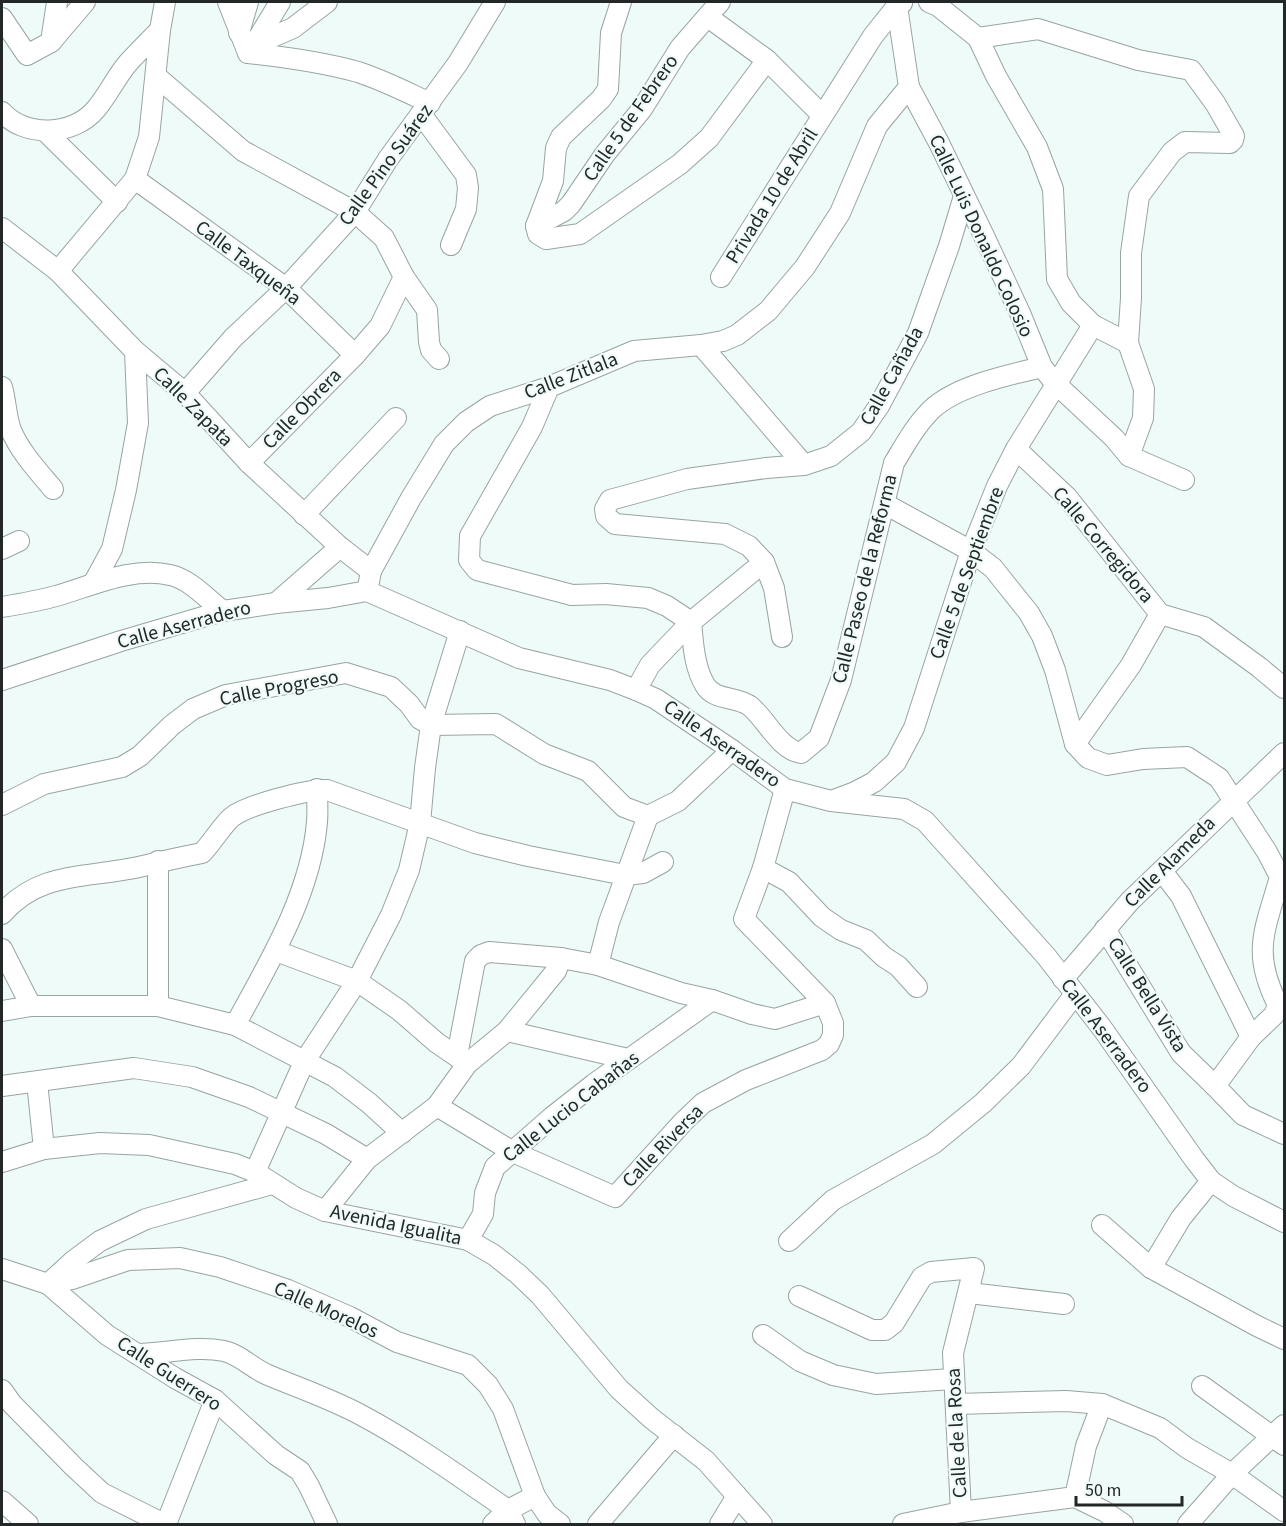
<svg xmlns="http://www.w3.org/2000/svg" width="1286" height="1526" font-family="'Source Sans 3',sans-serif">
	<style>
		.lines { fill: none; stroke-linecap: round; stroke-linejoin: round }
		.minor-casing { stroke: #98a4a2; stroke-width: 22 }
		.minor { stroke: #fff; stroke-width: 20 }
		.labels { text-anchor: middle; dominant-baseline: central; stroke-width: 4.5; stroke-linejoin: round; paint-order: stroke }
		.street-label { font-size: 20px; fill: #232727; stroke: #eefbf9 }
	</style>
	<rect width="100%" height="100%" fill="#eefbf9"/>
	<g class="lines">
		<defs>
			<g id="minor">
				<path d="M 228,2 L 248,53 C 285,57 322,62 358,72 C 383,80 406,92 430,103"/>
				<polyline points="929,2 938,6 978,38 1038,29 1138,60 1191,70 1215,103 1234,136 1233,140 1230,143 1185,142 1172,152 1139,196 1131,253 1131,298 1128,343"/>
				<polyline points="708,17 767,60 822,115"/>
				<polyline points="2,18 27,55 51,42 85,2"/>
				<polyline points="239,33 248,2"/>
				<polyline points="978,38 996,76 1037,147 1053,189 1057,279 1071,303 1093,325 1128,343 1144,389 1143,418 1129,456 1184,480"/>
				<polyline points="51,42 57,2"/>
				<polyline points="254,45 280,2"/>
				<polyline points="248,53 254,45 293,28 327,2"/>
				<polyline points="156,76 243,151 355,212 384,238 404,277 427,310 429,342 431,350 439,359"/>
				<polyline points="909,87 939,143 985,238 1020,313 1042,367 1055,383 1114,438 1129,456"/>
				<path d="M 2,112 C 25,138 74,136 96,109 C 108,95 116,77 128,63 C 138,52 149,41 160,30"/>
				<polyline points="421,114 466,175 468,188 466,209 451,245"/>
				<polyline points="45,131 117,202"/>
				<polyline points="135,179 286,288 355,355"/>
				<polyline points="536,226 538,234 546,239 580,234 680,164 709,138 767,60"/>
				<polyline points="536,226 564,211 571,204 605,154 642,109 680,48 720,2"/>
				<polyline points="536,226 553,181 556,148 561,137 601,99 608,89 611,33 621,2"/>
				<polyline points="2,228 58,271 135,351 185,393 249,463 340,547 371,571 369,582"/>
				<polyline points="58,271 135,179 149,137 160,30 165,2"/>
				<polyline points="721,277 873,36 897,6 902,3"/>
				<polyline points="701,345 804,465"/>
				<path d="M 2,387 C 6,401 6,417 11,430 C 20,452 38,471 53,489"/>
				<path d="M 549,387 L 532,427 L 470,536 L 469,560 L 477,570 L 572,595 L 606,594 L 648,598 L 667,606 L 691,622 C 693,642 694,667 705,685 C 714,701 737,696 750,706 C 767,720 779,749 801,753 L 819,738 L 841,680 L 894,463 C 905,445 915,426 931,410 C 956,386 1008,375 1042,367"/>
				<polyline points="185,393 233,338 286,288 355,212 388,159 458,63 495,2"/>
				<polyline points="1016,449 1067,497 1160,614 1204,627 1259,667 1284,688"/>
				<polyline points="249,463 355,355 380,326 404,277"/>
				<path d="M 885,504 L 971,551 L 993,568 L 1029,613 L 1042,636 L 1055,670 L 1075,744 L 1088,758 L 1107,765 L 1143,759 L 1187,757 L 1219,778 L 1267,852 L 1280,877 C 1265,930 1251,952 1278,1005 L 1274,1015 L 1251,1037 L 1215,1086 L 1243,1115 L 1284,1134"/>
				<polyline points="304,515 396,418"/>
				<polyline points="2,549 19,541"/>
				<polyline points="371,571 411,498 444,444 466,422 490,406 549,387 634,351 701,345 723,341 737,335 768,311 805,267 840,213 877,126 909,87 897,6"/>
				<polyline points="93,584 112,549 126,490 138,423 135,351"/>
				<polyline points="276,603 340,547"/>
				<path d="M 2,607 C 20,604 38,601 56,596 C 91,586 133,566 170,575 C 190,579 207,599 223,611"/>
				<polyline points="782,637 774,588 764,562 749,546 725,534 615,524 606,516 605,509 610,500 687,479 766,468 804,465 831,456 861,432 879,406 918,333 949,246 964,196"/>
				<polyline points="2,680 121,641 223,611 276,603 328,598 367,591 519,658 610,680 636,690 656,699 732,750 785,789 831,801 904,809 925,821 1046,956 1102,1028 1194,1159 1211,1181 1233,1196 1284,1222"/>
				<polyline points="636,690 650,665 691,622 764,562"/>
				<polyline points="1075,744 1131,665 1160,614"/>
				<polyline points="834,800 855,792 874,782 896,762 914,728 971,551 997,486 1016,449 1093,325"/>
				<polyline points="2,805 44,784 122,767 140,756 172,725 193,709 226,695 346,673 391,687 409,704 420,719 431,725 496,724 544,754 588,771 624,807 648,816 678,801 732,750"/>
				<polyline points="158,861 158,1006"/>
				<polyline points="763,868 789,882 822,917 841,930 866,940 884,957 898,966 917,987"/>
				<polyline points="1162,871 1181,896 1251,1037"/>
				<path d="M 2,914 C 41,869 91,879 143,866 C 163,861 182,857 202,853 C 211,844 224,823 232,817 C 247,805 308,789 327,790 L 475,843 L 528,856 L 625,875 L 643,873 L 663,862"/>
				<polyline points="1105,929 1181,1053 1215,1086"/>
				<polyline points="2,949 31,1006"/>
				<polyline points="276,951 357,981 399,1010 437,1043 465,1062"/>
				<polyline points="598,965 609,922 648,816"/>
				<polyline points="1063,979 1130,901 1284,753"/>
				<polyline points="2,1011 31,1006 158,1006 235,1025 335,1077 369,1103 402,1133"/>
				<path d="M 235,1025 C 269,963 311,894 317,822 C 318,811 317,800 317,789"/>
				<polyline points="507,1031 628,1059"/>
				<polyline points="457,1056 475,961 481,955 489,952 561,958 598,965 681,993 712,1000 752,1014 775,1019 825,1003"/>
				<polyline points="37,1082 44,1149"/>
				<polyline points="2,1086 134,1068 192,1077 249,1097 326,1134 367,1159"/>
				<polyline points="437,1106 513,1152 615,1197 683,1122 703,1103 746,1080 822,1050 829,1044 833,1035 833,1023 825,1003 744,919 763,868 785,789"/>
				<polyline points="2,1162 44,1149 100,1143 149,1145 235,1164 255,1172 296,1198 325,1211 468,1240 494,1255 518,1274 540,1295 619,1389 651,1418 706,1461 762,1524"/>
				<polyline points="255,1172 304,1062 357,981 391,915 409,870 420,823 425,768 431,725 460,631"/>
				<polyline points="272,1184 146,1219 100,1241 73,1261 48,1284 107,1335 175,1378 215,1400 276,1455 300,1471 309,1486 327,1524"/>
				<polyline points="325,1211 367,1159 437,1106 467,1064 507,1031 556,971 561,958"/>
				<polyline points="1102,1225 1151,1268 1257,1326 1284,1339"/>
				<polyline points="468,1240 483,1214 485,1193 495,1167 552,1117 594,1084 712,1000"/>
				<polyline points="789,1241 833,1200 933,1144 983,1103 1021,1066 1075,994"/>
				<polyline points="1151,1268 1181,1218 1211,1181"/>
				<polyline points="2,1269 48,1284 72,1279 128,1260 180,1258 220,1267 288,1290 350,1317 397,1342 468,1365 488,1385 503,1409 535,1496 547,1514 560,1524"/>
				<polyline points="969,1293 1064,1304"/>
				<polyline points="799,1296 872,1330 885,1330 894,1323 922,1277 931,1272 974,1268 953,1353 961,1512"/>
				<polyline points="763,1335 800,1361 833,1375 876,1384 953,1379"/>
				<path d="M 137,1354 C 165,1354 196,1345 224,1351 C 239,1354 253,1369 268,1375 C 299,1388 331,1399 361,1415 C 412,1442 460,1477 508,1510 L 515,1524"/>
				<polyline points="1202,1386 1284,1445"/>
				<polyline points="2,1390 12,1404 74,1467 102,1493 164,1524"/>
				<polyline points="956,1404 1066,1401 1102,1404 1160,1428 1187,1448 1232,1474 1284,1511"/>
				<polyline points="1075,1497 1086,1446 1102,1404"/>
				<polyline points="2,1501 28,1524"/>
				<polyline points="166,1524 215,1400"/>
				<polyline points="493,1524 508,1510 535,1496"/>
				<polyline points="598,1524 674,1435"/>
				<polyline points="720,1524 737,1496"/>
				<polyline points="903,1524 961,1512 1075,1497 1104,1511 1123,1524"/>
				<polyline points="1188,1524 1232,1474 1284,1425"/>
			</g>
		</defs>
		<use href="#minor" class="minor-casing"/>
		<use href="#minor" class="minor"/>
	</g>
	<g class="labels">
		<g class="street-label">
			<text transform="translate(631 118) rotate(-55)">Calle 5 de Febrero</text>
			<text transform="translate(386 165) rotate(-54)">Calle Pino Suárez</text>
			<text transform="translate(772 196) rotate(-58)">Privada 10 de Abril</text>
			<text transform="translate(981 236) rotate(65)">Calle Luis Donaldo Colosio</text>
			<text transform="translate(248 263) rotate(37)">Calle Taxqueña</text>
			<text transform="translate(571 376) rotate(-21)">Calle Zitlala</text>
			<text transform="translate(892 376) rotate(-61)">Calle Cañada</text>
			<text transform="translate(193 407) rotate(45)">Calle Zapata</text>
			<text transform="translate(302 409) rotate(-46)">Calle Obrera</text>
			<text transform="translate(1103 545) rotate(50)">Calle Corregidora</text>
			<text transform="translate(967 573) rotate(-70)">Calle 5 de Septiembre</text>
			<text transform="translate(865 579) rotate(-76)">Calle Paseo de la Reforma</text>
			<text transform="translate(184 625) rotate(-15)">Calle Aserradero</text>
			<text transform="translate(279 688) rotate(-11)">Calle Progreso</text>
			<text transform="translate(722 744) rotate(35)">Calle Aserradero</text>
			<text transform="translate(1170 862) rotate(-45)">Calle Alameda</text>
			<text transform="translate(1147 995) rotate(58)">Calle Bella Vista</text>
			<text transform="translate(1106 1036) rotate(53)">Calle Aserradero</text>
			<text transform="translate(571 1107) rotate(-38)">Calle Lucio Cabañas</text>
			<text transform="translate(663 1146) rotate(-46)">Calle Riversa</text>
			<text transform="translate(396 1225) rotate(12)">Avenida Igualita</text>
			<text transform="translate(326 1310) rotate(24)">Calle Morelos</text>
			<text transform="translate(169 1374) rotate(33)">Calle Guerrero</text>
			<text transform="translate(957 1433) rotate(-93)">Calle de la Rosa</text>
		</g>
	</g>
	<rect width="1286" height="1526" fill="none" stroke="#232727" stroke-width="6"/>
	<path d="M1076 1496v9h106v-9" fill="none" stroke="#232727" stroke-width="3"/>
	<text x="1085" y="1496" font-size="18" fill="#232727" stroke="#eefbf9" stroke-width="4.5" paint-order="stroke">50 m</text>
</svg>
